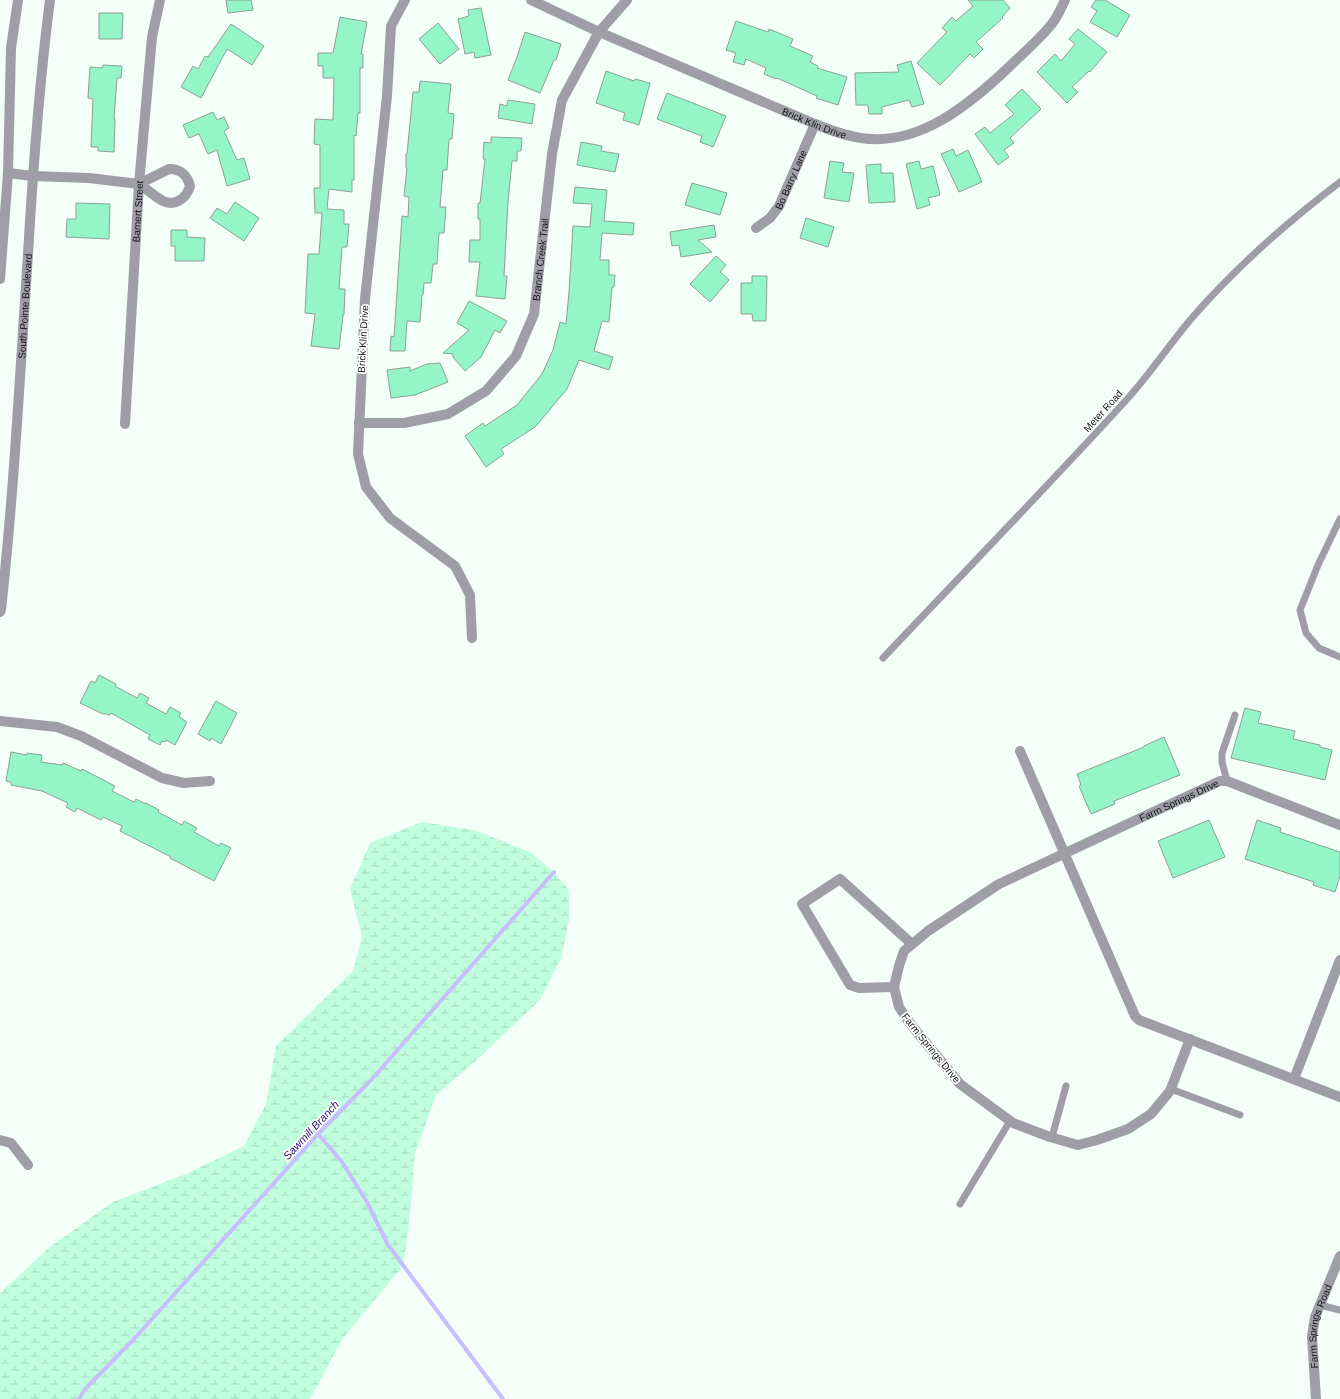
<svg xmlns="http://www.w3.org/2000/svg" width="1340" height="1399" font-family="Arial,sans-serif">
	<style>
		.wetland { fill: url(#wetland-marsh) }
		.lines { fill: none; stroke-linecap: round; stroke-linejoin: round }
		.stream { stroke: #c7beff; stroke-width: 4 }
		.building { fill: #94f5c6; stroke: #8da196 }
		.lane { stroke: #9f9ea6; stroke-width: 7 }
		.street { stroke: #9f9ea6; stroke-width: 10 }
		.labels { text-anchor: middle; dominant-baseline: central; stroke-width: 3.5; stroke-linejoin: round; paint-order: stroke }
		.street-label { font-size: 10px; fill: #101713; stroke: #fff }
		.water-label { font-size: 11px; font-style: italic; fill: #2f0b69; stroke: #fff }
	</style>
	<defs>
		<pattern id="wetland-marsh" width="20" height="14" patternUnits="userSpaceOnUse"><rect width="20" height="14" fill="#c1fede"/><path d="M1 5h8M5 5V1M11 12h8M15 12V8" fill="none" stroke="#a5d9be"/></pattern>
	</defs>
	<rect width="100%" height="100%" fill="#f2fef7"/>
	<polygon class="wetland" points="422,822 474,830 530,852 554,872 569,890 569,920 561,958 540,1000 481,1056 436,1095 415,1153 409,1225 403,1266 343,1338 310,1399 0,1399 0,1293 50,1247 113,1202 186,1174 244,1146 266,1104 276,1046 353,971 362,937 350,889 370,843"/>
	<g class="lines">
		<g class="stream">
			<polyline points="318,1134 342,1162 367,1202 388,1245 503,1399"/>
			<polyline points="79,1399 85,1389 134,1339 318,1134 372,1079 554,872"/>
		</g>
	</g>
	<g class="building">
		<polygon points="226,0 251,0 253,10 228,13"/>
		<polygon points="968,0 1003,0 1010,8 1002,17 1003,18 976,42 983,49 974,58 970,54 940,85 917,63 947,32 942,28 952,17 956,21 973,6"/>
		<polygon points="1096,0 1105,0 1130,15 1117,37 1090,22 1097,11 1091,7"/>
		<polygon points="481,8 491,55 475,58 474,52 465,54 458,19 469,16 468,10"/>
		<polygon points="99,13 123,13 122,39 99,39"/>
		<polygon points="340,17 367,22 361,54 363,54 363,68 360,68 360,113 358,113 356,136 354,135 354,180 352,180 352,192 329,189 327,209 344,210 344,224 349,224 347,247 342,247 339,289 345,289 344,315 343,315 339,349 311,346 315,314 305,313 308,254 319,254 322,213 315,213 314,188 320,188 320,145 314,144 315,119 333,120 334,78 323,78 323,66 318,66 318,53 333,53"/>
		<polygon points="736,21 768,32 769,29 793,39 790,46 813,56 810,62 818,66 817,68 847,77 838,105 816,98 817,96 777,78 776,79 764,74 766,68 746,59 744,65 733,62 736,53 726,50"/>
		<polygon points="438,23 459,49 440,64 419,39"/>
		<polygon points="231,24 264,46 252,65 227,49 201,98 181,87 193,66 198,69 205,56 208,57"/>
		<polygon points="1078,29 1107,52 1090,72 1089,71 1072,87 1078,92 1067,103 1037,72 1055,54 1061,61 1075,44 1069,39"/>
		<polygon points="525,32 561,44 556,60 554,60 540,93 508,80 517,57"/>
		<polygon points="911,61 924,104 912,107 909,100 882,107 882,114 869,114 868,105 856,105 855,73 899,72 897,65"/>
		<polygon points="103,65 122,66 121,78 117,78 114,119 115,119 114,152 98,151 98,147 91,147 93,99 88,98 90,67 102,68"/>
		<polygon points="606,71 634,81 635,79 650,83 639,125 623,120 625,113 596,103"/>
		<polygon points="420,81 451,84 448,113 454,114 452,139 449,139 447,170 443,170 440,207 446,207 444,233 439,233 437,264 433,264 431,283 424,283 423,295 422,295 420,322 407,321 405,351 390,351 391,336 394,337 402,216 408,217 409,197 404,196 407,168 406,168 406,154 407,154 413,92 419,92"/>
		<polygon points="1022,89 1041,109 1010,138 1014,143 1004,150 1009,157 998,165 975,134 985,127 990,133 1014,114 1005,105"/>
		<polygon points="667,93 726,116 713,147 700,142 702,136 657,119"/>
		<polygon points="508,100 535,104 532,124 498,118 500,104 507,106"/>
		<polygon points="213,112 217,120 224,117 229,128 224,131 237,160 244,158 250,179 227,186 217,150 208,154 199,134 189,138 183,125"/>
		<polygon points="491,137 522,138 521,151 517,151 517,161 512,161 508,202 504,276 507,276 505,299 476,296 480,262 469,262 470,240 480,240 480,219 478,219 478,203 480,203 485,159 483,159 484,142 491,143"/>
		<polygon points="581,142 602,146 601,151 619,154 615,172 577,165"/>
		<polygon points="953,149 956,156 968,150 982,182 959,192 941,154"/>
		<polygon points="830,161 844,163 842,172 854,173 849,202 824,198"/>
		<polygon points="919,161 921,169 933,166 940,195 928,198 930,205 917,209 906,164"/>
		<polygon points="881,164 881,173 893,173 895,202 869,203 866,165"/>
		<polygon points="692,183 727,193 720,215 685,205"/>
		<polygon points="575,187 607,190 604,221 634,223 633,235 602,233 600,260 609,260 609,275 615,275 614,287 612,287 609,322 602,321 594,351 613,357 609,370 579,360 567,389 535,427 501,449 504,454 486,467 465,436 483,423 485,426 517,405 542,374 553,350 560,322 566,324 569,292 573,226 590,227 592,204 573,203"/>
		<polygon points="235,202 259,218 244,241 210,218 217,208 227,214"/>
		<polygon points="76,203 110,204 109,239 66,237 67,219 76,219"/>
		<polygon points="806,218 834,227 828,247 800,238"/>
		<polygon points="714,225 716,237 698,240 712,252 681,257 679,245 672,246 670,232"/>
		<polygon points="171,230 187,230 187,237 205,238 204,261 175,261 175,246 171,246"/>
		<polygon points="716,256 726,265 720,272 729,280 710,302 690,284"/>
		<polygon points="752,276 767,276 766,321 753,321 752,314 741,314 741,283 752,283"/>
		<polygon points="469,301 507,321 500,333 495,330 481,357 465,371 453,357 453,354 443,353 469,330 457,323"/>
		<polygon points="440,363 448,382 415,395 391,398 387,370 410,367 410,371 427,364"/>
		<polygon points="99,675 116,684 115,686 137,698 140,693 149,698 146,703 166,714 170,707 181,713 179,717 187,722 175,745 166,740 165,742 162,741 160,745 148,739 150,735 111,713 110,715 106,714 103,714 80,703 91,681 95,683"/>
		<polygon points="216,701 237,713 221,744 211,738 210,741 198,734"/>
		<polygon points="1245,708 1261,712 1258,723 1295,731 1293,739 1320,745 1320,747 1332,750 1325,780 1231,758"/>
		<polygon points="1164,737 1180,775 1114,801 1115,804 1091,814 1079,786 1081,785 1077,774 1144,747 1144,746"/>
		<polygon points="11,752 27,755 27,753 42,755 41,762 62,765 63,763 81,771 82,769 115,786 112,791 134,802 136,799 146,804 146,803 159,810 158,812 182,825 184,821 197,828 194,832 219,846 221,843 231,848 214,881 170,858 171,857 120,831 122,826 103,817 101,820 77,808 75,812 66,807 68,803 42,791 11,785 11,782 6,781"/>
		<polygon points="1209,820 1225,857 1173,878 1158,841"/>
		<polygon points="1257,820 1281,828 1280,832 1340,852 1340,876 1335,892 1313,885 1314,882 1245,859"/>
	</g>
	<g class="lines">
		<g class="lane">
			<polyline points="1340,519 1318,565 1300,610 1306,633 1319,648 1340,657"/>
			<path d="M 883,658 C 965,571 1049,485 1129,397 C 1151,372 1170,344 1191,319 C 1236,267 1286,223 1340,182"/>
			<polyline points="1227,781 1222,762 1222,753 1235,715"/>
			<polyline points="1171,1089 1240,1115"/>
			<polyline points="1052,1137 1066,1086"/>
			<polyline points="960,1204 1010,1121"/>
			<polyline points="1320,1305 1340,1310"/>
		</g>
		<g class="street">
			<polyline points="405,0 391,26 387,96 365,299 358,454 366,487 390,518 455,566 470,595 472,638"/>
			<path id="s1" d="M 531,0 L 599,32 L 815,124 C 830,130 845,136 861,138 C 919,147 970,104 1009,67 C 1022,54 1038,41 1050,26 C 1057,19 1061,8 1065,0"/>
			<path d="M 169,169 C 181,169 187,175 190,186 C 187,197 176,207 163,201 C 155,197 147,189 139,184 Z"/>
			<polyline points="8,173 33,176 89,178 139,184"/>
			<path id="s2" d="M 756,228 L 770,218 L 779,206 L 815,124"/>
			<polyline points="0,279 8,173 11,48 18,0"/>
			<path id="s3" d="M 359,423 L 404,423 L 448,414 L 486,391 L 516,356 L 534,314 L 552,154 L 562,100 L 599,32 L 627,0"/>
			<path id="s4" d="M 125,424 L 139,184 L 152,37 L 160,0"/>
			<path id="s5" d="M 0,612 L 1,610 C 14,492 20,373 28,254 C 33,169 39,84 50,0"/>
			<polyline points="0,721 57,727 81,736 162,778 184,783 210,781"/>
			<polyline points="1020,751 1135,1016 1139,1020 1340,1097"/>
			<polyline points="894,987 859,988 850,985 802,904 840,879 912,944"/>
			<path id="s6" d="M 1190,1039 L 1170,1091 L 1151,1114 L 1128,1129 L 1097,1140 L 1078,1145 L 1050,1137 L 1013,1123 L 960,1084 L 912,1026 L 899,1007 L 894,987 L 899,966 L 904,951 L 928,931 L 999,884 L 1220,781 L 1227,781 L 1340,825"/>
			<polyline points="1294,1079 1340,960"/>
			<polyline points="0,1140 11,1143 28,1165"/>
			<path id="s7" d="M 1316,1399 L 1312,1336 L 1315,1317 L 1340,1256"/>
		</g>
	</g>
	<g class="labels">
		<g class="street-label">
			<text stroke="none"><textPath href="#s1" startOffset="309">Brick Klin Drive</textPath></text>
			<text stroke="none"><textPath href="#s2" startOffset="61">Bo Barry Lane</textPath></text>
			<text stroke="none"><textPath href="#s4" startOffset="213">Bamert Street</textPath></text>
			<text stroke="none"><textPath href="#s3" startOffset="281">Branch Creek Trail</textPath></text>
			<text stroke="none"><textPath href="#s5" startOffset="307">South Pointe Boulevard</textPath></text>
			<text transform="translate(363 339) rotate(-87)">Brick Klin Drive</text>
			<text transform="translate(1103 411) rotate(-48)">Meter Road</text>
			<text stroke="none"><textPath href="#s6" startOffset="771">Farm Springs Drive</textPath></text>
			<text transform="translate(931 1048) rotate(51)">Farm Springs Drive</text>
			<text stroke="none"><textPath href="#s7" startOffset="74">Farm Springs Road</textPath></text>
		</g>
		<g class="water-label">
			<text transform="translate(311 1130) rotate(-47)">Sawmill Branch</text>
		</g>
	</g>
</svg>
